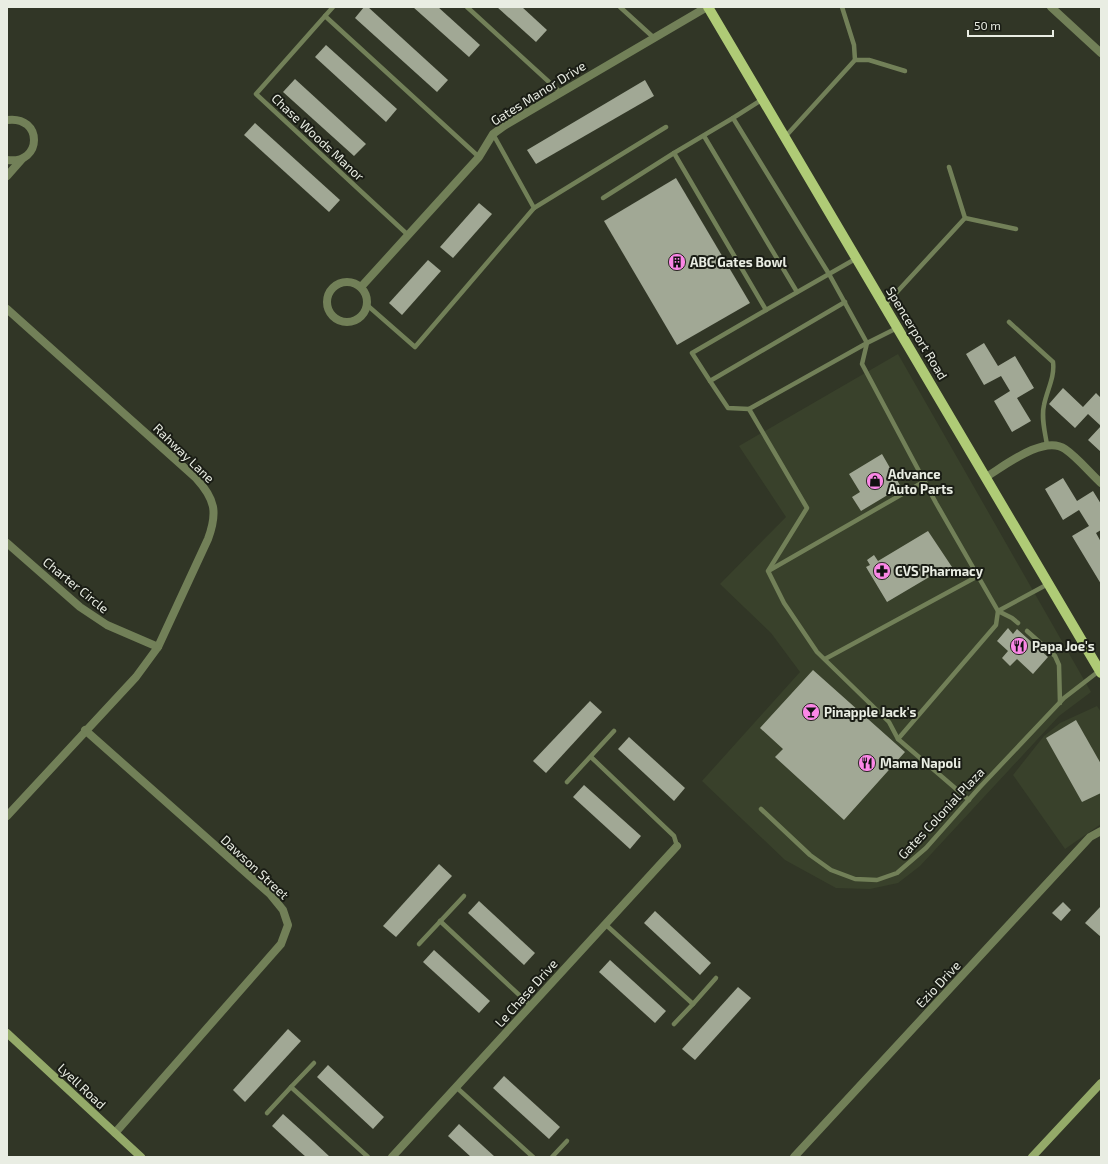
<svg xmlns="http://www.w3.org/2000/svg" width="1108" height="1164" font-family="'Exo 2',sans-serif">
	<style>
		.built { fill: #39412b }
		.building { fill: #a1a895 }
		.lines { fill: none; stroke-linecap: round; stroke-linejoin: round }
		.lane { stroke: #728058; stroke-width: 4.5 }
		.street { stroke: #728058; stroke-width: 8 }
		.secondary { stroke: #94aa69; stroke-width: 8 }
		.primary { stroke: #afcb76; stroke-width: 10 }
		.labels { text-anchor: middle; dominant-baseline: central; stroke-width: 4; stroke-linejoin: round; paint-order: stroke }
		.street-label { font-size: 13px; fill: #e9ede3; stroke: #1a1d15 }
		.poi-label { font-size: 13px; font-weight: bold; fill: #e9ede3; stroke: #1a1d15; text-anchor: start }
	</style>
	<rect width="100%" height="100%" fill="#313626"/>
	<g class="built">
		<polygon points="898,354 1091,692 1059,716 920,866 898,883 870,889 836,888 785,860 702,781 800,672 771,633 720,584 786,517 739,446"/>
		<polygon points="1097,706 1101,712 1101,824 1065,849 1013,775 1044,736 1060,723"/>
	</g>
	<g class="building">
		<polygon points="364,7 368,7 448,80 437,92 355,18"/>
		<polygon points="413,7 438,7 480,45 469,57"/>
		<polygon points="497,7 522,7 547,30 536,42"/>
		<polygon points="326,45 397,109 386,122 315,57"/>
		<polygon points="295,79 366,144 354,156 283,92"/>
		<polygon points="645,80 654,96 536,164 527,150"/>
		<polygon points="255,123 340,200 329,212 244,135"/>
		<polygon points="676,178 750,303 677,345 604,221"/>
		<polygon points="479,203 492,214 453,258 440,247"/>
		<polygon points="428,260 441,271 402,315 389,303"/>
		<polygon points="984,343 998,366 1015,356 1034,388 1017,398 1031,421 1012,432 994,401 1010,391 1001,376 984,385 966,354"/>
		<polygon points="1063,388 1083,407 1096,393 1101,398 1101,452 1088,440 1101,426 1088,414 1075,428 1049,404"/>
		<polygon points="882,454 901,487 861,511 852,497 860,492 849,474"/>
		<polygon points="1063,478 1077,501 1093,491 1101,504 1101,530 1096,533 1101,542 1101,584 1072,536 1089,526 1079,510 1063,520 1045,489"/>
		<polygon points="928,531 952,567 932,578 931,576 887,602 866,567 870,565 867,560 874,555 878,561"/>
		<polygon points="1008,628 1013,634 1017,629 1048,657 1033,674 1017,659 1010,666 1002,658 1008,651 997,641"/>
		<polygon points="813,670 905,752 844,820 775,757 783,749 760,728"/>
		<polygon points="590,701 602,712 546,773 533,761"/>
		<polygon points="1076,720 1101,764 1101,793 1082,802 1046,738"/>
		<polygon points="629,737 685,788 674,801 618,749"/>
		<polygon points="584,785 641,836 630,849 573,797"/>
		<polygon points="439,864 452,876 396,937 383,926"/>
		<polygon points="479,901 535,953 524,965 468,913"/>
		<polygon points="1063,902 1071,910 1061,921 1052,913"/>
		<polygon points="1101,906 1101,937 1085,923"/>
		<polygon points="655,911 711,963 700,975 644,923"/>
		<polygon points="434,950 490,1001 479,1013 423,962"/>
		<polygon points="610,960 666,1011 655,1023 599,972"/>
		<polygon points="738,987 751,998 695,1060 682,1049"/>
		<polygon points="288,1029 301,1041 245,1102 233,1090"/>
		<polygon points="328,1065 384,1117 373,1129 317,1077"/>
		<polygon points="504,1076 560,1127 549,1139 493,1088"/>
		<polygon points="283,1114 314,1142 330,1157 306,1157 298,1150 272,1126"/>
		<polygon points="459,1124 495,1157 471,1157 448,1136"/>
	</g>
	<g class="lines">
		<g class="lane">
			<polyline points="333,7 256,94 408,235"/>
			<polyline points="467,7 560,92"/>
			<polyline points="620,7 653,37"/>
			<polyline points="842,7 854,45 855,60"/>
			<polyline points="325,16 479,157"/>
			<polyline points="763,99 733,118 829,274 857,258"/>
			<polyline points="733,118 674,153 766,310 829,274 867,343 897,328"/>
			<polyline points="493,134 534,208 666,127"/>
			<polyline points="704,136 797,292"/>
			<polyline points="785,137 855,60 869,60 905,71"/>
			<polyline points="603,198 674,153"/>
			<polyline points="965,218 1016,229"/>
			<polyline points="367,305 415,347 534,208"/>
			<polyline points="885,305 965,218 949,167"/>
			<polyline points="766,310 692,353 710,381 845,302"/>
			<path d="M 1009,322 L 1053,362 C 1055,377 1047,390 1044,405 C 1041,418 1045,432 1047,445"/>
			<polyline points="867,343 749,409 807,508 768,571 784,603 817,652 889,722 898,739"/>
			<polyline points="867,343 862,364 936,503 998,611 1048,584"/>
			<polyline points="710,381 728,408 749,409"/>
			<polyline points="770,570 925,481"/>
			<polyline points="1027,631 1055,656 1059,665 1060,703"/>
			<polyline points="825,659 978,576"/>
			<polyline points="591,757 674,836 677,846"/>
			<polyline points="567,782 614,731"/>
			<polyline points="969,800 898,739 996,625 998,611 1012,618 1018,623"/>
			<polyline points="761,809 810,855 831,870 855,879 877,880 897,873 926,848 980,787 1064,698 1099,671"/>
			<polyline points="440,921 531,1006"/>
			<polyline points="605,924 693,1004 674,1024"/>
			<polyline points="419,944 464,896"/>
			<polyline points="693,1004 716,978"/>
			<polyline points="314,1063 291,1087 368,1157"/>
			<polyline points="456,1087 533,1157"/>
			<polyline points="267,1113 291,1087"/>
			<polyline points="552,1157 567,1141"/>
		</g>
		<g class="street">
			<polyline points="1051,7 1101,53"/>
			<path d="M 7,120 C 43,115 43,165 7,160"/>
			<polyline points="7,176 22,159"/>
			<circle cx="347" cy="302" r="20"/>
			<polyline points="361,287 479,157 493,134 504,126 707,7"/>
			<path d="M 7,309 L 196,478 C 215,499 218,512 208,539 L 158,647 L 136,677 L 7,816"/>
			<path d="M 986,477 C 1003,467 1044,434 1065,449 C 1078,458 1089,472 1101,483"/>
			<polyline points="7,543 80,607 107,625 158,647"/>
			<polyline points="85,730 270,894 283,910 288,925 281,944 115,1133"/>
			<polyline points="392,1157 677,846"/>
			<polyline points="794,1157 1090,837 1101,831"/>
		</g>
		<g class="secondary">
			<polyline points="7,1033 141,1157"/>
			<polyline points="1032,1157 1101,1083"/>
		</g>
		<polyline class="primary" points="708,7 1101,673"/>
	</g>
	<defs>
		<symbol id="building-disc" viewBox="-11 -11 22 22"><circle r="9.5" fill="#fa87e6" stroke="#1a1d15"/><path d="M-4-6H4V6H1V3H-1V6H-4ZM-2.5-4.3h1.7v1.8h-1.7ZM.8-4.3h1.7v1.8H.8ZM-2.5-1h1.7V.8h-1.7ZM.8-1h1.7V.8H.8Z" fill="#111"/></symbol>
		<symbol id="shop-disc" viewBox="-11 -11 22 22"><circle r="9.5" fill="#fa87e6" stroke="#1a1d15"/><path d="M-5-2.5h2.3a2.7 3.5 0 0 1 5.4 0H5L5.5 6h-11ZM-1.5-2.5h3a1.5 2.3 0 0 0-3 0Z" fill="#111"/></symbol>
		<symbol id="pharmacy-disc" viewBox="-11 -11 22 22"><circle r="9.5" fill="#fa87e6" stroke="#1a1d15"/><path d="M-2-6h4v4h4v4h-4v4h-4v-4h-4v-4h4Z" fill="#111"/></symbol>
		<symbol id="restaurant-disc" viewBox="-11 -11 22 22"><circle r="9.5" fill="#fa87e6" stroke="#1a1d15"/><path d="M-5-6h1v4h1v-4h1v4h1v-4h1v5L-1.5 .5V6h-2V.5L-5-1ZM5-6V6H3V1.5H1.5Q1.5-4 5-6Z" fill="#111"/></symbol>
		<symbol id="bar-disc" viewBox="-11 -11 22 22"><circle r="9.5" fill="#fa87e6" stroke="#1a1d15"/><path d="M-6-5H6L.8 .8V4.5H3.5V6h-7V4.5H-.8V.8Z" fill="#111"/></symbol>
	</defs>
	<g fill-rule="evenodd">
		<use href="#building-disc" x="667" y="252" width="20" height="20"/>
		<use href="#shop-disc" x="865" y="471" width="20" height="20"/>
		<use href="#pharmacy-disc" x="872" y="561" width="20" height="20"/>
		<use href="#restaurant-disc" x="1009" y="636" width="20" height="20"/>
		<use href="#bar-disc" x="801" y="702" width="20" height="20"/>
		<use href="#restaurant-disc" x="857" y="753" width="20" height="20"/>
	</g>
	<g class="labels">
		<g class="street-label">
			<text transform="translate(538 93) rotate(-32)">Gates Manor Drive</text>
			<text transform="translate(318 137) rotate(43)">Chase Woods Manor</text>
			<text transform="translate(917 333) rotate(59)">Spencerport Road</text>
			<text transform="translate(184 453) rotate(44)">Rahway Lane</text>
			<text transform="translate(76 585) rotate(39)">Charter Circle</text>
			<text transform="translate(941 813) rotate(-47)">Gates Colonial Plaza</text>
			<text transform="translate(255 867) rotate(43)">Dawson Street</text>
			<text transform="translate(938 984) rotate(-47)">Ezio Drive</text>
			<text transform="translate(526 993) rotate(-48)">Le Chase Drive</text>
			<text transform="translate(82 1086) rotate(43)">Lyell Road</text>
		</g>
		<g class="poi-label">
			<text x="690" y="262">ABC Gates Bowl</text>
			<text x="888" y="474">Advance<tspan x="888" dy="15">Auto Parts</tspan></text>
			<text x="895" y="571">CVS Pharmacy</text>
			<text x="1032" y="646">Papa Joe's</text>
			<text x="824" y="712">Pinapple Jack's</text>
			<text x="880" y="763">Mama Napoli</text>
		</g>
	</g>
	<rect width="1108" height="1164" fill="none" stroke="#e9ede3" stroke-width="16"/>
	<path d="M968 30v6h85v-6" fill="none" stroke="#e9ede3" stroke-width="2"/>
	<text x="974" y="30" font-size="12" fill="#e9ede3" stroke="#1a1d15" stroke-width="3" paint-order="stroke">50 m</text>
</svg>
